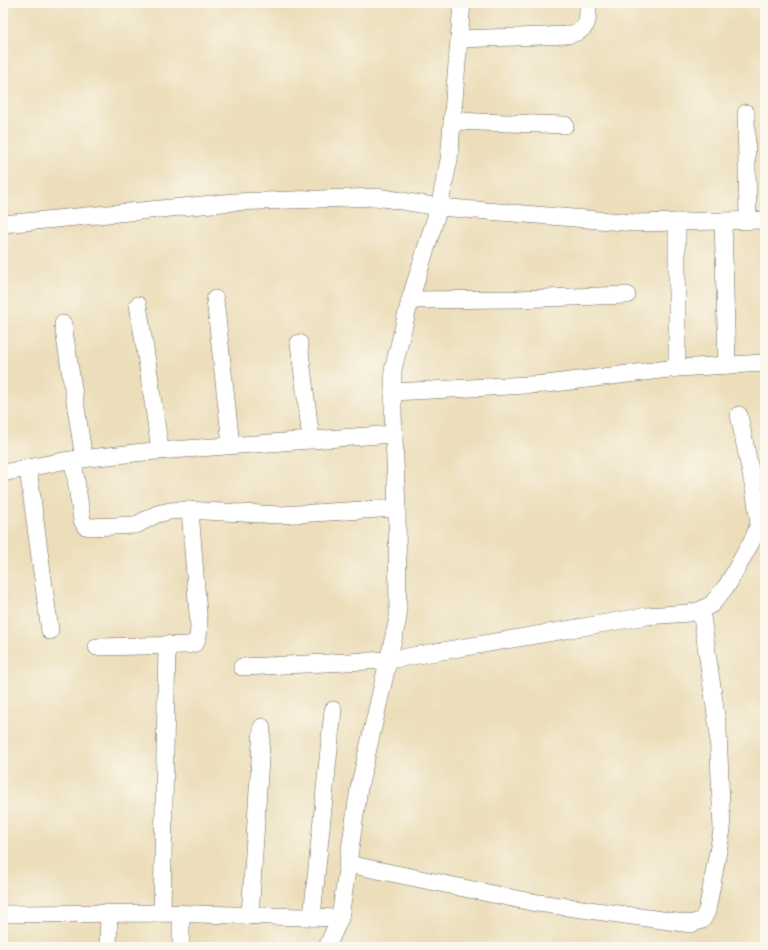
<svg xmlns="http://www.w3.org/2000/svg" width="768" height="950" font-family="Caveat,sans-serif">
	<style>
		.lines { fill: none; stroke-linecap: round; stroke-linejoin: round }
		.street-casing { stroke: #6f6a5d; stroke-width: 18 }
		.street { stroke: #fff; stroke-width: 17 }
	</style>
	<rect width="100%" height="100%" fill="#fbf7ec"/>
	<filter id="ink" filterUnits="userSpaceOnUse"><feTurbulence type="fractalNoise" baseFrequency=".025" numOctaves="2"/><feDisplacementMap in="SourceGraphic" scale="8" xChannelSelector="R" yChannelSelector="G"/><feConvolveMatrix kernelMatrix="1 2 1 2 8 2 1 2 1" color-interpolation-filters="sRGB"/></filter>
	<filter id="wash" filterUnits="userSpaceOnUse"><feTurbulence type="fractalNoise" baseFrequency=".012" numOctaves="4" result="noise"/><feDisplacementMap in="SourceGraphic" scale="16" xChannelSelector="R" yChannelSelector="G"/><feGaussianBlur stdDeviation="0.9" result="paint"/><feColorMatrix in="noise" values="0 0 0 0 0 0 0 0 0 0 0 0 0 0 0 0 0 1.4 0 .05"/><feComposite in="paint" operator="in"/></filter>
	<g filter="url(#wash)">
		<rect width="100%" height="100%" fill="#ecdeba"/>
	</g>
	<g filter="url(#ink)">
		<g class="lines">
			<defs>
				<g id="street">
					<path d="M 459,39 L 568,35 C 589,30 588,22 588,3"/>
					<polyline points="746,113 748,220"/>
					<polyline points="452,121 565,125"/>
					<polyline points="723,221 727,365"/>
					<polyline points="677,222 677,368"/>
					<polyline points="3,224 234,202 377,197 439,207 635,223 765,220"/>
					<polyline points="215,299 231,445"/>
					<polyline points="410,300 517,299 627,295"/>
					<polyline points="138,305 149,374 160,450"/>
					<polyline points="63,324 84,459"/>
					<polyline points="299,343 311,439"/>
					<polyline points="393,392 546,384 677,368 765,363"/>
					<polyline points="73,460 82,520 85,526 90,527 136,525 157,514 170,511 185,510 280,515 397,508"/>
					<polyline points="28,469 50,631"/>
					<polyline points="3,473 63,461 144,452 394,434"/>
					<polyline points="97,647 188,645 195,643 198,637 199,627 190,510"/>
					<polyline points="242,667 389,660 647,616 689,613 701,610 712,604 728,584 754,537 759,523 755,494 739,415"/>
					<polyline points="348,864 531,902 691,924 702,920 707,911 722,830 718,729 701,610"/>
					<polyline points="162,913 167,644"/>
					<polyline points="3,914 162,913 340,918"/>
					<polyline points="181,914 181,947"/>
					<polyline points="250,916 262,727"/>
					<polyline points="312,917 333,710"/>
					<polyline points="108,947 109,914"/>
					<polyline points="327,947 340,918 359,788 398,618 397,508 393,413 393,370 410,300 439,207 449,160 462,3"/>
				</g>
			</defs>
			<use href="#street" class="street-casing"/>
			<use href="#street" class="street"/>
		</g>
	</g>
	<rect width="768" height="950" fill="none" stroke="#fbf7ec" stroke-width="16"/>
</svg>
